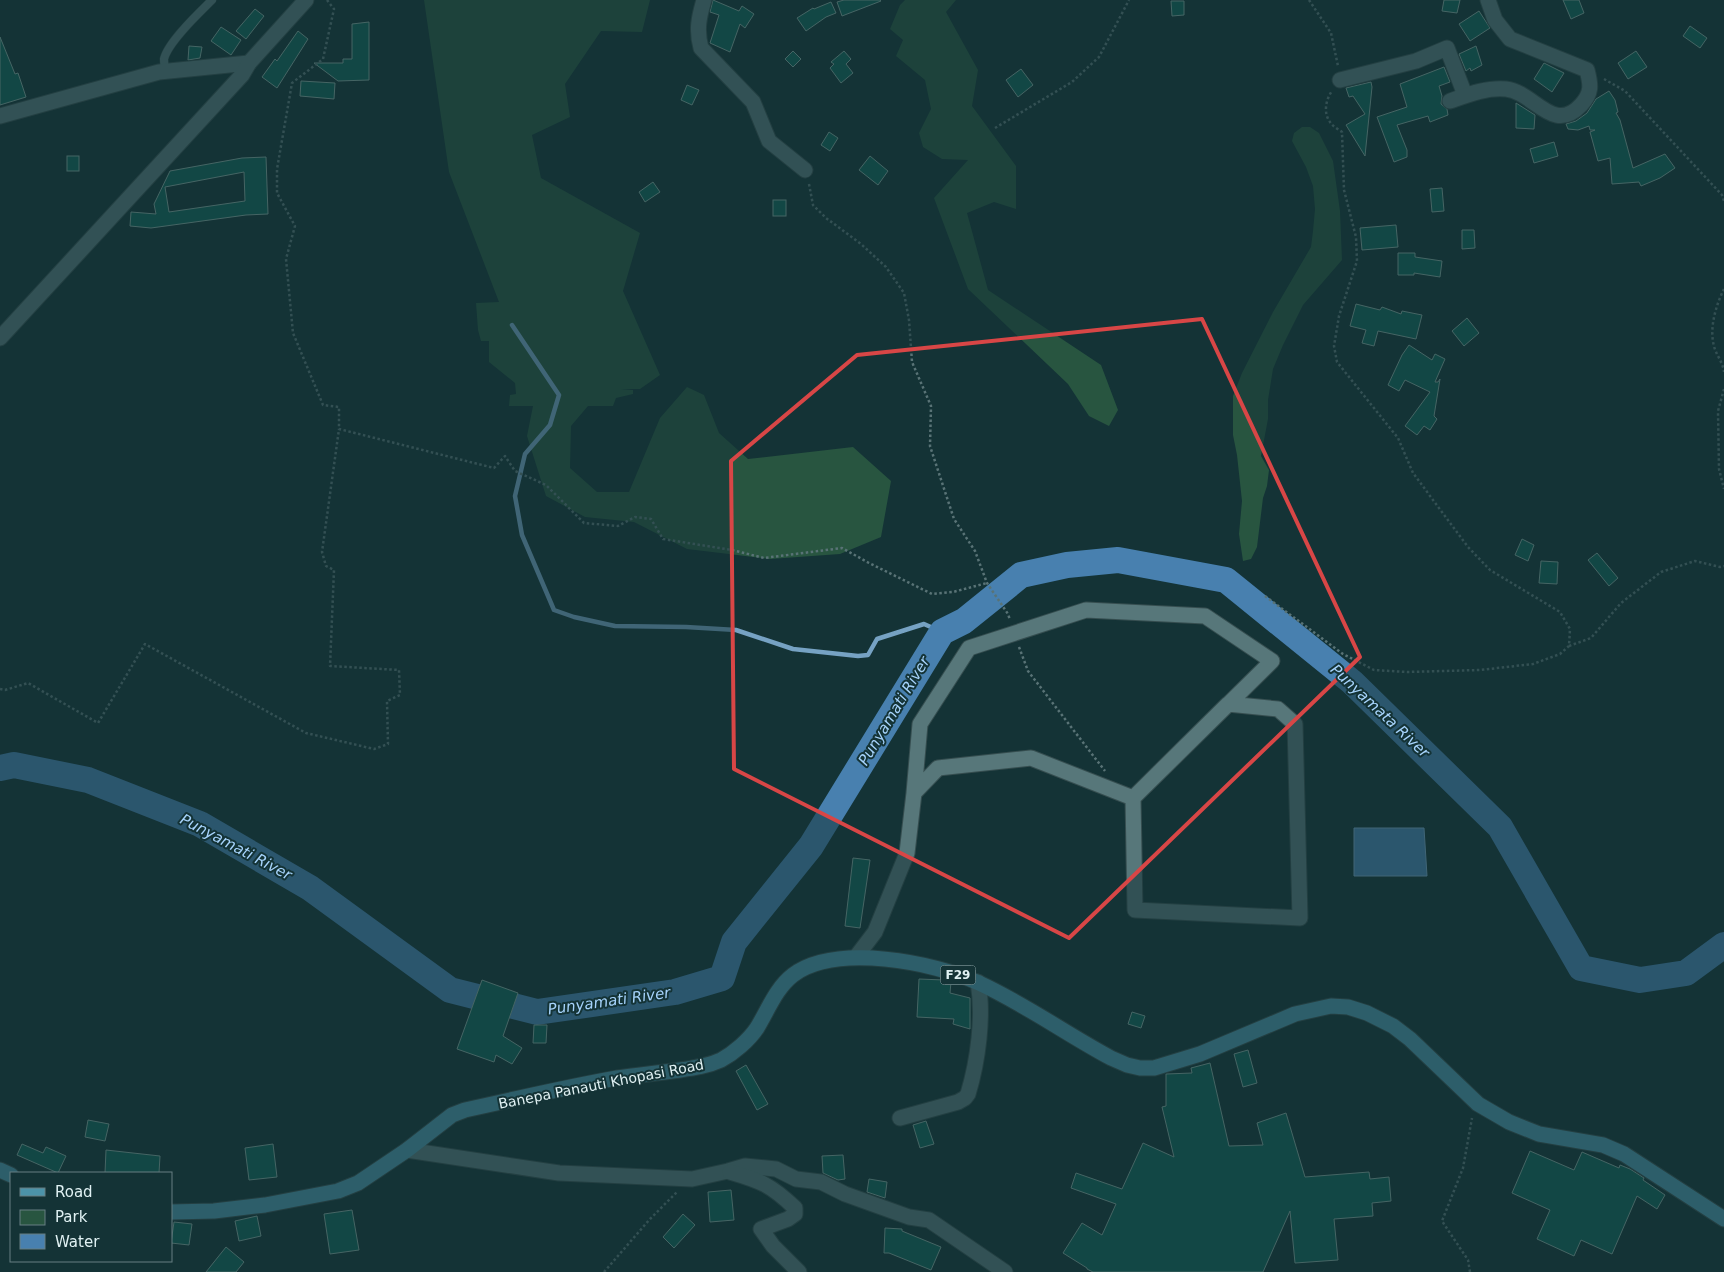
<svg xmlns="http://www.w3.org/2000/svg" width="1724" height="1272" font-family="'DejaVu Sans',sans-serif">
	<style>
		.green { fill: #285540 }
		.water { fill: #4880af; stroke: #76a2c3 }
		.lines { fill: none; stroke-linecap: round; stroke-linejoin: round }
		.stream { stroke: #76a2c3; stroke-width: 4.5 }
		.river { stroke: #4880af; stroke-width: 26 }
		.building { fill: #116157; stroke: #81a19b; fill-rule: evenodd }
		.lane-casing { stroke: #364e50; stroke-width: 9 }
		.street-casing { stroke: #364e50; stroke-width: 17 }
		.primary-casing { stroke: #364e50; stroke-width: 17 }
		.path { stroke: #597376; stroke-width: 2.5; stroke-dasharray: 2.5 2.5; stroke-linecap: butt }
		.lane { stroke: #57777a; stroke-width: 8 }
		.street { stroke: #57777a; stroke-width: 15 }
		.primary { stroke: #4c93a9; stroke-width: 15 }
		.marked { fill: none; stroke: #d84646; stroke-width: 4; stroke-linejoin: round }
		.labels { text-anchor: middle; dominant-baseline: central; stroke-width: 4; stroke-linejoin: round; paint-order: stroke }
		.shield { fill: #143336; stroke: #a3b8ba; stroke-width: 1 }
		.shield-label { font-size: 12px; font-weight: bold; fill: #e0f1f3 }
		.street-label { font-size: 14px; fill: #e0f1f3; stroke: #143336 }
		.water-label { font-size: 15px; font-style: italic; fill: #a6d3fb; stroke: #143336 }
	</style>
	<rect width="100%" height="100%" fill="#143336"/>
	<g class="green">
		<polygon points="424,0 650,0 642,32 601,31 565,84 570,117 532,135 541,178 640,233 623,291 660,375 640,389 621,389 633,390 633,394 616,398 613,406 588,406 571,426 570,468 597,492 629,492 660,418 687,387 704,395 719,433 748,459 853,447 891,481 881,537 840,554 770,559 687,549 634,522 585,517 546,496 527,436 533,406 509,406 510,395 516,394 515,383 489,362 489,341 481,341 478,330 476,303 499,302 449,172"/>
		<polygon points="905,0 956,0 946,12 978,70 972,106 1016,166 1016,209 994,202 967,213 988,290 1101,365 1118,410 1109,426 1089,416 1068,384 968,289 934,198 968,160 942,159 923,147 919,133 931,109 925,80 896,56 903,40 890,29 900,5"/>
		<polygon points="1302,127 1310,127 1319,133 1333,161 1340,211 1342,260 1303,305 1283,345 1273,369 1268,400 1268,419 1261,456 1269,470 1267,486 1263,498 1257,547 1251,559 1243,561 1239,534 1242,501 1237,455 1233,435 1233,396 1242,373 1273,312 1311,247 1313,231 1315,209 1313,186 1306,167 1292,141 1294,133"/>
	</g>
	<polygon class="water" points="1354,828 1424,828 1427,876 1354,876"/>
	<g class="lines">
		<polyline class="stream" points="512,325 559,395 550,425 525,454 515,496 522,535 554,610 574,617 615,626 686,627 736,630 793,649 858,656 868,655 877,639 924,624 942,632"/>
		<polyline class="river" points="0,768 14,765 88,780 200,824 310,888 450,990 537,1012 675,992 722,978 734,942 811,846 942,632 964,621 1021,575 1067,565 1118,560 1226,580 1352,682 1500,827 1581,968 1640,980 1686,973 1724,945"/>
	</g>
	<g class="building">
		<polygon points="713,0 739,11 742,6 754,14 745,28 740,24 730,52 710,43 719,15 710,12"/>
		<polygon points="844,0 880,0 881,1 842,16 837,2"/>
		<polygon points="1444,0 1460,0 1457,13 1442,11"/>
		<polygon points="1563,0 1579,0 1584,13 1571,19"/>
		<polygon points="1171,1 1184,1 1184,15 1172,16"/>
		<polygon points="831,2 836,13 826,17 806,31 797,18 813,8 814,9"/>
		<polygon points="255,9 264,16 246,39 236,31"/>
		<polygon points="1479,11 1490,28 1470,41 1459,24"/>
		<polygon points="369,22 369,80 338,81 314,63 343,63 343,59 352,59 352,24"/>
		<polygon points="1690,26 1707,38 1700,48 1683,36"/>
		<polygon points="221,27 241,40 231,55 211,41"/>
		<polygon points="298,31 308,39 277,88 262,77 275,59 277,61"/>
		<polygon points="0,37 15,74 18,73 26,97 0,105"/>
		<polygon points="189,46 202,47 200,58 188,60"/>
		<polygon points="1476,46 1482,65 1471,71 1470,68 1466,71 1459,54"/>
		<polygon points="793,51 801,59 793,67 785,59"/>
		<polygon points="844,51 851,59 846,64 853,73 841,83 830,68 834,64 831,62"/>
		<polygon points="1636,51 1647,67 1628,79 1618,63"/>
		<polygon points="1544,63 1564,73 1552,92 1534,79"/>
		<polygon points="1444,67 1450,82 1439,86 1442,96 1441,104 1447,109 1448,115 1430,122 1428,116 1397,125 1407,150 1407,157 1394,162 1377,117 1407,107 1400,84"/>
		<polygon points="1021,69 1033,85 1018,97 1006,80"/>
		<polygon points="301,81 335,83 334,99 300,96"/>
		<polygon points="1371,82 1372,87 1365,156 1346,125 1365,114 1353,96 1349,97 1346,88"/>
		<polygon points="687,85 699,90 692,105 681,100"/>
		<polygon points="1609,91 1615,100 1618,112 1616,113 1620,120 1633,168 1665,154 1675,168 1660,178 1641,186 1639,182 1612,184 1610,158 1598,161 1590,132 1595,130 1590,130 1589,126 1578,130 1568,129 1566,124 1576,121 1587,113 1596,99"/>
		<polygon points="1516,103 1535,115 1534,129 1516,128"/>
		<polygon points="829,132 838,138 830,151 821,145"/>
		<polygon points="1554,142 1558,156 1534,163 1530,149"/>
		<rect x="67" y="156" width="12" height="15"/>
		<polygon points="870,156 888,171 878,185 859,170"/>
		<path d="M 266,157 L 268,214 L 246,215 L 151,228 L 130,226 L 131,212 L 156,214 L 154,204 L 170,171 L 242,158 ZM 244,172 L 245,201 L 169,212 L 165,187 Z"/>
		<polygon points="653,182 660,192 645,202 639,192"/>
		<polygon points="1442,188 1444,211 1432,212 1430,189"/>
		<rect x="773" y="200" width="13" height="16"/>
		<polygon points="1396,225 1398,247 1362,250 1360,228"/>
		<polygon points="1462,230 1474,230 1475,248 1462,249"/>
		<polygon points="1398,253 1415,253 1415,257 1442,261 1440,277 1414,273 1414,275 1398,275"/>
		<polygon points="1356,304 1380,310 1382,307 1401,314 1402,311 1422,315 1416,339 1378,331 1374,346 1362,343 1366,330 1350,326"/>
		<polygon points="1467,318 1479,333 1464,346 1452,331"/>
		<polygon points="1409,345 1432,360 1435,354 1445,359 1435,382 1438,382 1440,379 1434,416 1437,419 1430,430 1424,426 1417,435 1405,426 1430,392 1405,380 1399,391 1388,385 1402,355"/>
		<polygon points="1522,539 1534,545 1528,561 1515,555"/>
		<polygon points="1597,553 1618,578 1609,586 1588,560"/>
		<polygon points="1541,561 1558,562 1557,584 1539,583"/>
		<polygon points="853,858 870,860 860,928 845,926"/>
		<polygon points="919,979 944,980 951,982 950,993 970,998 970,1029 953,1024 954,1019 917,1017"/>
		<polygon points="482,980 518,993 503,1036 522,1048 512,1064 496,1055 494,1062 457,1049"/>
		<polygon points="1132,1012 1145,1016 1141,1028 1128,1024"/>
		<polygon points="534,1025 547,1025 546,1043 533,1043"/>
		<polygon points="1248,1050 1257,1083 1243,1087 1234,1054"/>
		<polygon points="1210,1063 1229,1146 1263,1145 1257,1123 1286,1113 1305,1177 1369,1172 1370,1179 1389,1177 1391,1201 1372,1203 1373,1216 1334,1219 1338,1260 1295,1263 1290,1211 1263,1272 1093,1272 1087,1269 1087,1268 1063,1253 1082,1223 1102,1235 1116,1204 1071,1188 1076,1173 1122,1189 1143,1143 1174,1157 1162,1107 1166,1106 1166,1074 1192,1073 1191,1068"/>
		<polygon points="746,1065 768,1104 757,1110 736,1071"/>
		<polygon points="88,1120 109,1124 105,1141 85,1137"/>
		<polygon points="926,1121 934,1144 920,1148 913,1125"/>
		<polygon points="22,1144 43,1153 46,1147 66,1156 58,1173 17,1155"/>
		<polygon points="273,1144 277,1177 249,1180 245,1148"/>
		<polygon points="106,1150 160,1156 159,1173 105,1173"/>
		<polygon points="1530,1151 1574,1170 1582,1152 1619,1168 1620,1165 1630,1169 1644,1178 1643,1180 1665,1195 1657,1209 1637,1196 1612,1254 1581,1240 1574,1256 1537,1239 1550,1210 1512,1193"/>
		<polygon points="843,1155 845,1179 838,1180 823,1173 822,1156"/>
		<polygon points="869,1179 887,1182 885,1198 867,1192"/>
		<polygon points="731,1190 734,1220 710,1222 708,1192"/>
		<polygon points="352,1210 359,1250 330,1254 324,1214"/>
		<polygon points="683,1214 695,1225 674,1248 663,1237"/>
		<polygon points="257,1216 261,1236 239,1241 235,1221"/>
		<polygon points="174,1222 192,1224 189,1245 171,1243"/>
		<polygon points="885,1228 902,1229 902,1231 941,1247 931,1270 889,1253 884,1253"/>
		<polygon points="226,1247 244,1262 236,1272 206,1272"/>
	</g>
	<g class="lines">
		<defs>
			<path id="lane" d="M 165,71 C 165,68 164,63 164,59 C 168,42 199,13 212,0"/>
			<g id="street">
				<path d="M 704,0 C 699,17 696,30 701,48 L 753,102 L 769,141 L 805,170"/>
				<polyline points="1340,80 1416,61 1447,48 1465,95"/>
				<path d="M 1450,101 C 1467,95 1487,87 1506,89 C 1534,92 1553,135 1581,105 C 1592,93 1591,85 1587,70 L 1510,39 L 1495,20 L 1488,0"/>
				<polyline points="0,116 159,72 249,63"/>
				<polyline points="0,338 242,75 249,63 306,0"/>
				<polyline points="856,957 875,932 907,853 914,793 938,768 1031,758 1133,798 1135,910 1300,918 1295,724 1278,709 1228,704 1133,798 1272,661 1205,616 1086,610 969,648 920,724 914,793"/>
				<path d="M 900,1118 L 958,1102 L 965,1098 L 968,1094 C 978,1061 984,1016 978,982"/>
				<polyline points="407,1150 559,1173 692,1179 728,1171 745,1166 776,1169 796,1179 821,1182 845,1194 909,1217 929,1220 1005,1272"/>
				<path d="M 730,1172 C 761,1181 771,1185 795,1208 L 795,1214 L 788,1219 L 761,1229 L 773,1246 L 799,1272"/>
			</g>
			<g id="primary">
				<polyline points="0,1170 11,1175"/>
				<path d="M 171,1212 L 214,1211 L 265,1205 L 338,1191 L 358,1183 L 407,1150 L 452,1115 L 465,1110 C 516,1099 566,1087 617,1078 C 638,1075 659,1073 680,1070 C 694,1068 708,1066 721,1060 C 734,1053 749,1040 757,1028 C 768,1010 776,988 793,975 C 836,943 934,962 979,983 C 1025,1004 1066,1034 1111,1058 L 1127,1065 L 1140,1068 L 1154,1068 L 1200,1054 L 1295,1014 L 1331,1006 L 1348,1007 L 1367,1013 L 1393,1026 L 1410,1039 L 1478,1104 L 1509,1122 L 1539,1134 L 1603,1145 L 1624,1154 L 1724,1219"/>
			</g>
		</defs>
		<use href="#lane" class="lane-casing"/>
		<use href="#street" class="street-casing"/>
		<use href="#primary" class="primary-casing"/>
		<g class="path">
			<polyline points="327,0 334,9 323,59 292,83 277,169 277,193 295,226 286,259 293,333 323,405 339,407 339,429 494,468 505,456 515,471 546,485 584,523 618,526 635,517 651,519 663,539 732,550 764,558 842,548 869,563 932,594 953,592 987,583"/>
			<polyline points="1309,0 1331,33 1338,66"/>
			<polyline points="1604,79 1625,91 1722,195 1724,201"/>
			<polyline points="995,128 1072,82 1099,57 1129,0"/>
			<polyline points="809,184 813,205 826,218 861,244 886,267 904,293 909,320 912,362 931,406 930,446 954,519 975,551 987,583 1008,614 1010,620"/>
			<path d="M 1724,289 C 1716,305 1709,328 1714,346 C 1716,355 1723,362 1724,372"/>
			<polyline points="1724,389 1718,411 1719,469 1724,489"/>
			<path d="M 1265,596 L 1343,654 L 1374,670 L 1407,672 L 1480,670 L 1533,664 L 1560,654 L 1569,646 L 1570,629 L 1560,612 L 1490,570 L 1468,547 L 1413,473 L 1398,438 L 1337,362 L 1334,346 L 1339,316 L 1357,261 L 1356,237 L 1344,190 L 1342,132 C 1338,129 1332,126 1330,122 C 1323,113 1326,99 1332,91"/>
			<polyline points="1569,646 1591,638 1621,603 1661,572 1695,561 1720,567 1724,566"/>
			<polyline points="1019,647 1028,671 1105,771"/>
			<polyline points="0,689 5,690 28,683 98,723 145,644 306,733 374,749 388,744 387,701 400,695 399,670 330,666 334,570 326,566 322,552 339,429"/>
			<polyline points="604,1272 650,1219 677,1192"/>
			<polyline points="1470,1272 1468,1260 1442,1221 1463,1168 1472,1118"/>
		</g>
		<use href="#lane" class="lane"/>
		<use href="#street" class="street"/>
		<use href="#primary" class="primary"/>
	</g>
	<path d="M0 0H1724V1272H0ZM 1202,319 L 1360,657 L 1069,938 L 734,769 L 731,461 L 857,355 Z" fill="#143336" fill-opacity=".55" fill-rule="evenodd"/>
	<path class="marked" d="M 1202,319 L 1360,657 L 1069,938 L 734,769 L 731,461 L 857,355 Z"/>
	<g class="labels">
		<rect class="shield" x="940.5" y="965.5" width="35" height="19" rx="4"/>
		<g class="shield-label">
			<text x="958" y="975">F29</text>
		</g>
		<g class="street-label">
			<text transform="translate(601 1084) rotate(-11)">Banepa Panauti Khopasi Road</text>
		</g>
		<g class="water-label">
			<text transform="translate(894 711) rotate(-59)">Punyamati River</text>
			<text transform="translate(1380 711) rotate(43)">Punyamata River</text>
			<text transform="translate(236 847) rotate(28)">Punyamati River</text>
			<text transform="translate(609 1001) rotate(-8)">Punyamati River</text>
		</g>
	</g>
	<rect x="10" y="1172" width="162" height="90" fill="#143336" stroke="#667f82"/>
	<rect x="20" y="1188" width="25" height="8" fill="#4c93a9" stroke="#667f82"/>
	<text x="55" y="1197" font-size="15" fill="#e0f1f3">Road</text>
	<rect x="20" y="1210" width="25" height="15" fill="#285540" stroke="#667f82"/>
	<text x="55" y="1222" font-size="15" fill="#e0f1f3">Park</text>
	<rect x="20" y="1234" width="25" height="15" fill="#4880af" stroke="#667f82"/>
	<text x="55" y="1247" font-size="15" fill="#e0f1f3">Water</text>
</svg>
